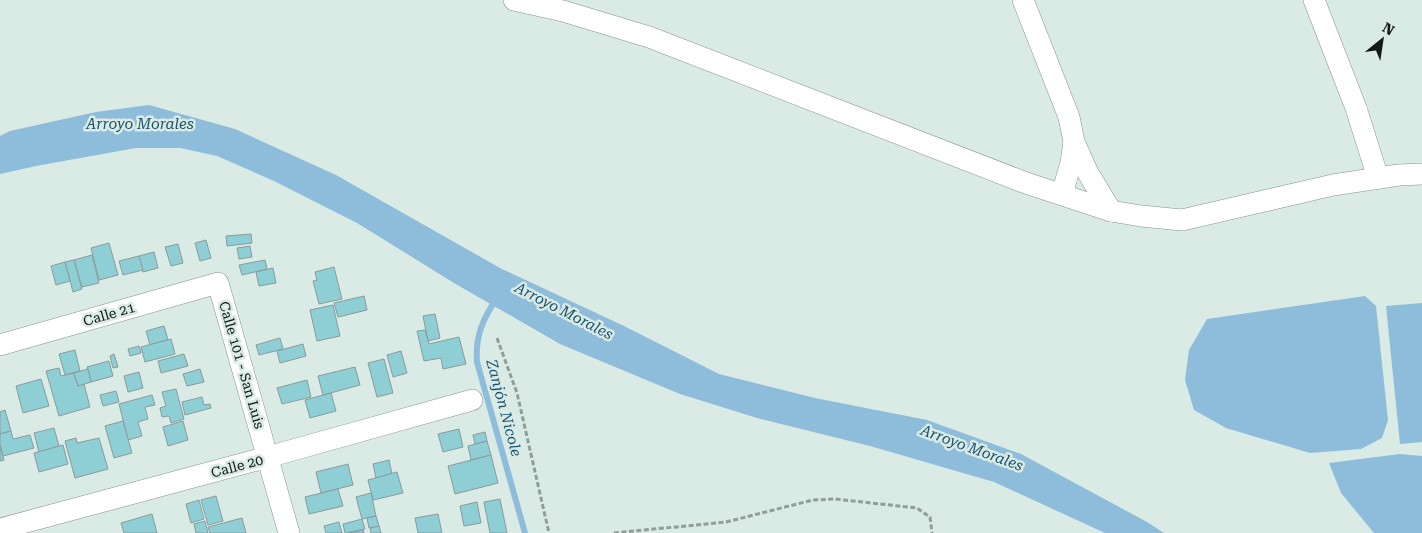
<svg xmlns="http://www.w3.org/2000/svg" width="1422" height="533" font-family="'Roboto Serif',serif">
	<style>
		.water { fill: #8dbdda }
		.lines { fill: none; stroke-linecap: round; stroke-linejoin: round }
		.stream { stroke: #8dbdda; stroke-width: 6 }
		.building { fill: #8ecfd6; stroke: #8a9a9c }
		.minor-casing { stroke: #84938e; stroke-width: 22 }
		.path { stroke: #919d99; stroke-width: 3; stroke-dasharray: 5 2.5; stroke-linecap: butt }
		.minor { stroke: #fff; stroke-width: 21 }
		.labels { text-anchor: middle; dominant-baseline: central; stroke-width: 5; stroke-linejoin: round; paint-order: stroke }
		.street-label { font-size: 14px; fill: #131917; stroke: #daeae4 }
		.water-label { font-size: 15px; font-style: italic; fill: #16516f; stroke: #daeae4 }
	</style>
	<rect width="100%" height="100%" fill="#daeae4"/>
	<g class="water">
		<polygon points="149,105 235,129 336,175 500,268 624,326 719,374 815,398 927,420 1021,454 1147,522 1164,533 1105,533 994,482 870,446 757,418 680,394 560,344 454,283 357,223 274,181 217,156 180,148 136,148 36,166 0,174 0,136 10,131 96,112"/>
		<polygon points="1365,296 1376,306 1388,420 1382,438 1361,449 1310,453 1226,428 1194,410 1185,380 1189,350 1207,319"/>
		<polygon points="1422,303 1422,442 1400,444 1386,306"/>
		<polygon points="1400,454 1422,456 1422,533 1374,533 1341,493 1329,463"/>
	</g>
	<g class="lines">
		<path class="stream" d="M 497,298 C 483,318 475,337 477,362 L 525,533"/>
	</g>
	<g class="building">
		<polygon points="251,234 252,243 227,246 226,236"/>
		<polygon points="206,240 211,258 200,261 195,243"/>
		<polygon points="109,243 118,275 99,280 91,248"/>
		<polygon points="178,244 183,263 171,266 165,247"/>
		<polygon points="250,246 252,257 239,259 237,248"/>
		<polygon points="154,252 158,268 143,272 139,256"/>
		<polygon points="92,255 99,283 82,287 74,260"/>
		<polygon points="139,256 143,270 123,275 119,261"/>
		<polygon points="74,260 82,289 73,292 65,262"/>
		<polygon points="265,260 267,269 242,275 239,265"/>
		<polygon points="65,262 70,281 56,285 51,266"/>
		<polygon points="334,267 342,299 319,304 313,281 317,280 315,272"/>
		<polygon points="273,268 276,283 259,286 256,272"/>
		<polygon points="364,296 367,310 338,317 334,303"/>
		<polygon points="333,305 340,336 317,341 310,310"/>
		<polygon points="435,314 440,338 428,341 423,316"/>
		<polygon points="164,326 168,340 150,345 146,331"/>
		<polygon points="425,330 429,344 459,337 466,364 443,369 441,358 424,361 417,331"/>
		<polygon points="280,338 283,349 259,355 256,345"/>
		<polygon points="171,339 175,354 145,362 141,347"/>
		<polygon points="303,344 306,356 280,363 277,351"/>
		<polygon points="139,346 141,353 130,356 128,349"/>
		<polygon points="75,350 80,371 65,375 59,354"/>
		<polygon points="401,351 407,373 393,377 387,355"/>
		<polygon points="114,354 118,367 113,368 110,356"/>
		<polygon points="184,354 188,366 161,373 158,361"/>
		<polygon points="384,359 393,393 377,397 368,363"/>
		<polygon points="109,361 113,376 91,382 87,367"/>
		<polygon points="355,367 360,385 323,395 318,376"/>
		<polygon points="59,368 61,376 74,373 78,386 84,384 90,407 59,416 46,371"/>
		<polygon points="88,369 91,382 78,386 74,373"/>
		<polygon points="200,369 204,382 187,386 183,374"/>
		<polygon points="139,372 143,388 128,392 124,376"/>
		<polygon points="41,379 49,406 23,413 16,386"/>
		<polygon points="307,380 311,397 282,404 277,388"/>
		<polygon points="176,389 184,419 171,423 169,416 162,417 160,408 166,406 162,392"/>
		<polygon points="116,391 119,402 103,406 100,395"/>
		<polygon points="331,393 336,411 310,418 305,400"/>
		<polygon points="152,395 155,405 145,407 148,419 138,422 142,436 128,440 119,404"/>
		<polygon points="202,397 204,405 210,404 211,408 185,415 182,402"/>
		<polygon points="5,410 11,431 0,434 0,412"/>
		<polygon points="123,421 132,453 114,458 105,426"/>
		<polygon points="183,421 188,440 168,446 163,427"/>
		<polygon points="54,428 59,446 39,452 34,433"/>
		<polygon points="459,429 463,447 443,452 438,434"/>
		<polygon points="11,431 13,439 30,435 34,448 3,456 0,445 0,434"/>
		<polygon points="485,432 487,441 475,444 473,435"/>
		<polygon points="76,438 77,443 99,438 108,469 75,478 65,441"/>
		<polygon points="487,441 491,455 471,460 468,446"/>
		<polygon points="63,445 68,464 39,472 34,453"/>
		<polygon points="0,446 4,460 0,461"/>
		<polygon points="491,455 498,483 455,494 448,466"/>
		<polygon points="389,460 392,474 376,478 373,464"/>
		<polygon points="348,464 353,485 321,493 316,472"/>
		<polygon points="397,472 403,493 373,500 368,480"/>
		<polygon points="338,489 343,506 309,514 305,497"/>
		<polygon points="371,493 376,516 362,519 356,497"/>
		<polygon points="216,496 223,521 208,525 201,500"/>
		<polygon points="500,499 507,533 490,533 484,502"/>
		<polygon points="199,500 204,519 191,523 186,504"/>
		<polygon points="477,502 481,523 464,526 460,506"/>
		<polygon points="152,514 157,533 124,533 121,523"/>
		<polygon points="438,514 442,533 418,533 415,518"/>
		<polygon points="376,516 379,526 369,528 367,518"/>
		<polygon points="242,518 246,533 210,533 208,527"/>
		<polygon points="362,519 365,529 345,533 343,524"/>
		<polygon points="205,521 208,533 196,533 194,524"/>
		<polygon points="339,522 342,533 326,533 324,526"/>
		<polygon points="379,526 381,533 371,533 370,528"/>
		<polygon points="363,530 364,533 349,533"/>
	</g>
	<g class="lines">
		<defs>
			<g id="minor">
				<polyline points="514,0 563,11 649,37 1026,183 1111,211 1141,216 1182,220 1333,185 1399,175 1422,174"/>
				<polyline points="1023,0 1069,117 1074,142 1071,163 1062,194"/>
				<polyline points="1314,0 1356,108 1378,178"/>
				<polyline points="1074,142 1088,173 1111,211"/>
				<polyline points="0,345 218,283 289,533"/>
				<polyline points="0,529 268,457 472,400"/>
			</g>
		</defs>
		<use href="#minor" class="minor-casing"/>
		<g class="path">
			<polyline points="497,338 517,393 549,533"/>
			<polyline points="614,533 726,522 813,500 835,499 917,508 930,517 932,533"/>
		</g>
		<use href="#minor" class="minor"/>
	</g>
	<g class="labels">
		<g class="street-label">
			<text transform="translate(109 314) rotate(-16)">Calle 21</text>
			<text transform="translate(242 365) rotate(74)">Calle 101 - San Luis</text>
			<text transform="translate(237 466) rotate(-15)">Calle 20</text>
		</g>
		<g class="water-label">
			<text x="140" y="124">Arroyo Morales</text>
			<text transform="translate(564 311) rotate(27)">Arroyo Morales</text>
			<text transform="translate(504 408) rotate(75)">Zanjón Nicole</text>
			<text transform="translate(972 448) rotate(20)">Arroyo Morales</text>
		</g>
	</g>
	<g transform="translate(1382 40) rotate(30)" stroke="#daeae4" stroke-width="4" paint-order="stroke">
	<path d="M0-4L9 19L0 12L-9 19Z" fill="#131917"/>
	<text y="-8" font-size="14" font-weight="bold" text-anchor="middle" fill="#131917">N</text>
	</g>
</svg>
